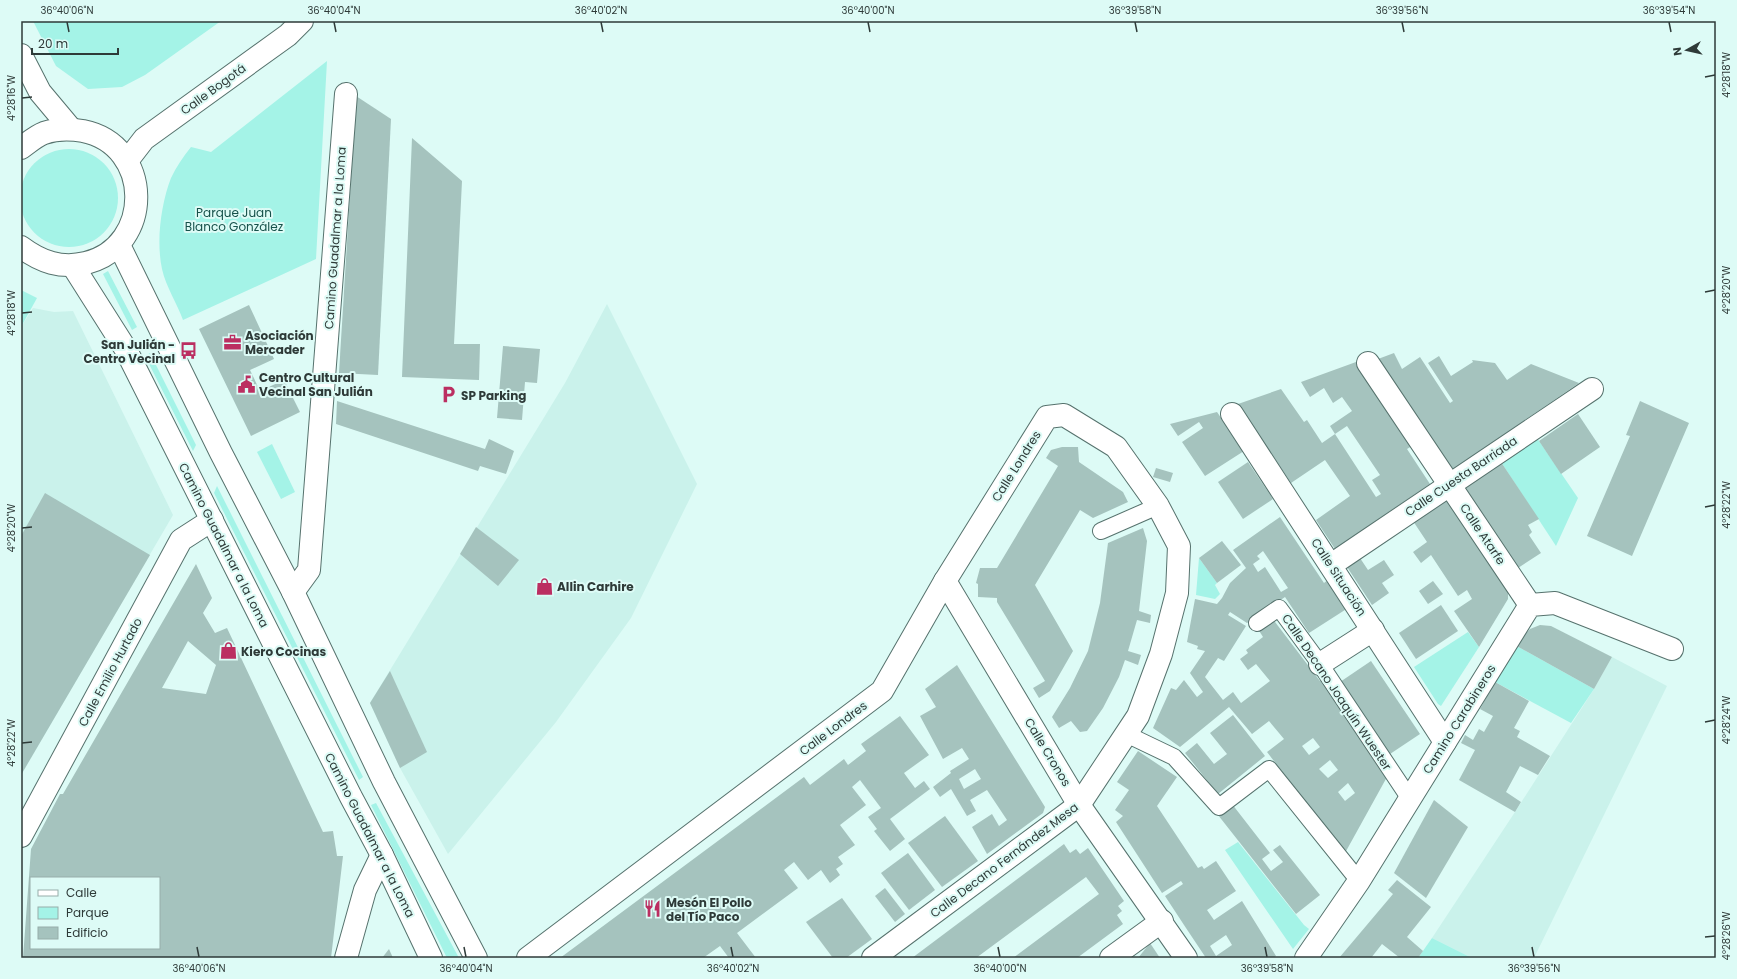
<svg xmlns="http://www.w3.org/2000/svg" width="1737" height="979" font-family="Poppins,sans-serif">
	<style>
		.built { fill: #caf2eb }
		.green { fill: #a4f3e7 }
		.building { fill: #a5c3be; fill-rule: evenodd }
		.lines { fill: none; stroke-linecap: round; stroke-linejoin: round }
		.service-casing { stroke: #56726d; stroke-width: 18 }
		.minor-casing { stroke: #56726d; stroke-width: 24 }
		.tertiary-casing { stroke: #56726d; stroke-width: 24 }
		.service { stroke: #fff; stroke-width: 16 }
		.minor { stroke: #fff; stroke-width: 22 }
		.tertiary { stroke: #fff; stroke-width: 22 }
		.ticks { fill: none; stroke: #2e3a38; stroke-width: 1.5 }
		.labels { text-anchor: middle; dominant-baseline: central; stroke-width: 4; stroke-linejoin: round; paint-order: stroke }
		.street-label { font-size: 12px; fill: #2e3a38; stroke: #ddfbf6 }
		.park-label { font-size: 12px; fill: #16514a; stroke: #ddfbf6 }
		.poi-label { font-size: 12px; font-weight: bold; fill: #2e3a38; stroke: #ddfbf6; text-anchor: start }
		.neatline { fill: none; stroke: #2e3a38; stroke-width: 1.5 }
		.ticks-label { font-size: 10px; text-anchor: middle; fill: #2e3a38 }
	</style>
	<rect width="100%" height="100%" fill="#ddfbf6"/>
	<g class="built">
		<polygon points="607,304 697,484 631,618 556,722 448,854 400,768 370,703 565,383"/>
		<polygon points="33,308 54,312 73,311 173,515 21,775 21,327"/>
		<polygon points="1612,657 1667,686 1534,958 1472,958 1432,938 1515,812 1594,689"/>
	</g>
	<g class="green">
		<polygon points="33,21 221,21 145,75 122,87 88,89 56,66"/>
		<path d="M 327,61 L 316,259 L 183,320 C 177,303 166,287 162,269 C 156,241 161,204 171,178 C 176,167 183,157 191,147 L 211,152 Z"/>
		<circle cx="69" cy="198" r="49"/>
		<polygon points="108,271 137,327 132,330 103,274"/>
		<polygon points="21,290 37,298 21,327"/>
		<polygon points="150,353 196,445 193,451 145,356"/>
		<polygon points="1537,438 1578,498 1556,546 1501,462"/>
		<polygon points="272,444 295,492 281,499 257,452"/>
		<polygon points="217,486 363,777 359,780 214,493"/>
		<polygon points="1199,558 1217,583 1215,585 1220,594 1215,599 1196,595"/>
		<polygon points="1468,632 1479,647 1441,706 1438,704 1414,667"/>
		<polygon points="1515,645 1594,689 1571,723 1495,682"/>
		<polygon points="376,803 459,958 447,958 371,805"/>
		<polygon points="1238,842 1304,925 1309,929 1293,949 1225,850"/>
		<polygon points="1432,938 1472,958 1418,958"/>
	</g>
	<g class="building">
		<polygon points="356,96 391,119 378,375 339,373"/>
		<polygon points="412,138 462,181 454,344 480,344 479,380 402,377"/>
		<polygon points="249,305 274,359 250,370 260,391 284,380 300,412 251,436 199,329"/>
		<polygon points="503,346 540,349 537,383 525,382 522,420 497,418"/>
		<polygon points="1394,353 1402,369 1420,357 1450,403 1453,401 1428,363 1439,356 1451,376 1473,362 1472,360 1495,363 1507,380 1531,364 1579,383 1451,471 1378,359"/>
		<polygon points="1356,362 1412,446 1407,449 1430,484 1335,549 1316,520 1350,496 1325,460 1291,483 1238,404 1281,389 1304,422 1307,420 1322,443 1335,434 1376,497 1381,494 1372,480 1380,475 1347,426 1335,434 1330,426 1352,411 1342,397 1333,403 1324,388 1310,397 1301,382"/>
		<polygon points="337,401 485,449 489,439 514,451 506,474 480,466 478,471 336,424"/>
		<polygon points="1640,401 1689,423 1632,556 1587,536 1630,436 1626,435"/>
		<polygon points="1217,412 1244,451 1205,476 1182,442 1203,428 1199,422 1178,436 1170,424"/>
		<polygon points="1578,414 1600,447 1561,474 1539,441"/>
		<polygon points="1062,447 1078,447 1079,462 1123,492 1128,502 1093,518 1080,510 1035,585 1073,651 1050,691 1039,698 1033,688 1045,681 997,602 997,598 978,597 978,584 976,583 980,568 997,568 1058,466 1046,458 1051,450"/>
		<polygon points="1248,462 1273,499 1243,519 1218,482"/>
		<polygon points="1501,462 1539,519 1528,525 1532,532 1529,535 1541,553 1518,568 1463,486"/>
		<polygon points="1156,468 1173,473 1170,482 1153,477"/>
		<polygon points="45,493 150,555 21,775 21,536"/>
		<polygon points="1447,499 1508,591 1508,599 1479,647 1454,611 1472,599 1467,590 1458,596 1431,555 1421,563 1413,552 1427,542 1413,521"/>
		<path d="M 1280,517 L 1324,583 L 1329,579 L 1348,608 L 1309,633 L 1285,597 L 1247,623 L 1230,612 L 1228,615 L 1246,626 L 1224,661 L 1218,658 L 1205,677 L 1223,700 L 1233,692 L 1241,703 L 1270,681 L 1256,664 L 1248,670 L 1240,659 L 1248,653 L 1246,650 L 1263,637 L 1258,629 L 1272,618 L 1320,681 L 1321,680 L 1387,777 L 1345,853 L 1267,752 L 1284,739 L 1269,721 L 1252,734 L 1229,707 L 1180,747 L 1153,728 L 1171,688 L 1176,690 L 1184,680 L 1197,697 L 1203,692 L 1190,673 L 1205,651 L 1197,649 L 1198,646 L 1187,642 L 1195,599 L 1217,604 L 1222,598 L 1230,583 L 1246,568 L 1233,550 ZM 1263,551 L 1288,588 L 1281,592 L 1265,567 L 1258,572 L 1253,564 L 1260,559 L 1257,556 ZM 1313,738 L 1320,747 L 1309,755 L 1302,746 ZM 1330,760 L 1338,770 L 1328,778 L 1319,769 ZM 1348,783 L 1355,793 L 1345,801 L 1338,792 Z"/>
		<polygon points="476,527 519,560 498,586 460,554"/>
		<polygon points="1143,528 1147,541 1139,611 1151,615 1150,623 1137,620 1128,651 1141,655 1138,665 1125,660 1119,677 1103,708 1087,731 1080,732 1071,721 1059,728 1052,717 1070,688 1088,651 1100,603 1108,543"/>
		<polygon points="1222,541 1241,565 1217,583 1199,558"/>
		<polygon points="1360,558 1368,570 1384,560 1394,575 1382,583 1389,593 1372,605 1347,567"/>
		<path d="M 196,564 L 212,598 L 203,613 L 215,633 L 227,628 L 323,832 L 333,831 L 337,856 L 343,856 L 331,958 L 23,958 L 31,849 L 60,794 L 63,794 ZM 188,641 L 216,665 L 206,694 L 162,688 ZM 31,878 L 159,878 L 159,948 L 31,948 Z"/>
		<polygon points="1433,581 1443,594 1428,604 1419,591"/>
		<polygon points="1441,605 1458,631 1416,659 1399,633"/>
		<polygon points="1540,625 1551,626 1612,657 1594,689 1515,645 1530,629"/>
		<polygon points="1371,661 1420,734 1390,754 1340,682"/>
		<path d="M 957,665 L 1045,807 L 1043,813 L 987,854 L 972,827 L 992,814 L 999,826 L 1007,820 L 987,790 L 970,800 L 976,811 L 967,816 L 951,789 L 940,797 L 933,787 L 951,773 L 950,771 L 969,759 L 962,748 L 943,759 L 920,716 L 936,707 L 925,689 ZM 975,769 L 981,779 L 964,789 L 959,779 Z"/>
		<polygon points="390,671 427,752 400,768 370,703"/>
		<polygon points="1495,682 1529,701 1514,728 1520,731 1517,737 1550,756 1538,775 1520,766 1506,792 1521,802 1515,812 1459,780 1475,750 1461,743 1465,735 1473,740 1479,729 1484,732 1493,716 1480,709"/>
		<polygon points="1233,715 1265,756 1218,794 1185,753 1197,743 1214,764 1227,754 1210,733"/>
		<polygon points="900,716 929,755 904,773 915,788 924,781 930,789 890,819 905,839 890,851 874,831 877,829 868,817 881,808 860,780 852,787 866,805 840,825 855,845 838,857 843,864 836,869 840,875 830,883 821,870 808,880 794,862 784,870 798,888 737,933 756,958 729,958 720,946 703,958 560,958 804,777 810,785 844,759 848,765 866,751 861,744"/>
		<path d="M 1138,751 L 1177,777 L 1157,806 L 1198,868 L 1202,866 L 1204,869 L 1216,861 L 1236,891 L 1207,910 L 1214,920 L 1242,901 L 1276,956 L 1273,958 L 1206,958 L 1184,925 L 1165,896 L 1183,884 L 1181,881 L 1162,893 L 1116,822 L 1123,816 L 1115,810 L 1129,790 L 1117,782 ZM 1226,935 L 1232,945 L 1216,956 L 1210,946 Z"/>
		<polygon points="1434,800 1468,827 1426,898 1394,873"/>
		<polygon points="1232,804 1270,853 1262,859 1271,871 1283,862 1273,850 1280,845 1320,895 1296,914 1218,815"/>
		<polygon points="945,816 978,861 942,887 908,843"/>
		<polygon points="1064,844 1070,853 1076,849 1080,854 1088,848 1124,901 1118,906 1122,911 1117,915 1123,924 1077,958 1013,958 1099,894 1086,877 976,958 912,958"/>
		<polygon points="908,853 935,890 909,910 881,873"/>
		<polygon points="1397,880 1431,907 1407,937 1423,951 1418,958 1400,958 1382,944 1371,958 1339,958 1393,894 1388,890"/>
		<polygon points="885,888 905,914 895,922 875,896"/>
		<polygon points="842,898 872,939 846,958 833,958 806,922"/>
		<polygon points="1150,943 1160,958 1138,958"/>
		<polygon points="389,949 393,958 382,958"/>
	</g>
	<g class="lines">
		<defs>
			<g id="service">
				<polyline points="1101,531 1158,506"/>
				<polyline points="1257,623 1279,608 1320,664 1410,799"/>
				<polyline points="1126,734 1174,757 1219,807 1269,769 1359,881"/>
			</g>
			<g id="minor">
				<polyline points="127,161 144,139 288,35 302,21"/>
				<polyline points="1368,363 1530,605"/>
				<polyline points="1232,414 1445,742"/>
				<polyline points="1331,565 1592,389"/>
				<polyline points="945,581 1079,805 1186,958"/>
				<polyline points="293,592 309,570 346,94"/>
				<polyline points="1320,664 1373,630"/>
				<polyline points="21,836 181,540 212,520"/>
				<polyline points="346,958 365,890 382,855"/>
				<polyline points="528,958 882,691 945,581 1047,417 1064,415 1116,447 1158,506 1179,546 1177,593 1161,654 1138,716 1079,805 873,958"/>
				<polyline points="1111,958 1162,921"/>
				<polyline points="1306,958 1359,881 1530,605 1555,603 1672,649"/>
			</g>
			<g id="tertiary">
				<polyline points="21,55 40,92 71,129"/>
				<path d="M 21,148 C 28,143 36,136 44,133 C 56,129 71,129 83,131 C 153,145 154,246 86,263 C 61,269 41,262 21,247"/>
				<polyline points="119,245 221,453 293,592 384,782 476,958"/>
				<polyline points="73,266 125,348 351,797 382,855 431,958"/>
			</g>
		</defs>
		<use href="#service" class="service-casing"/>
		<use href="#minor" class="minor-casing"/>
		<use href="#tertiary" class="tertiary-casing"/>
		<use href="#service" class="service"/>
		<use href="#minor" class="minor"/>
		<use href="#tertiary" class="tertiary"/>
	</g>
	<path class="ticks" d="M 67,22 L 69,32M 334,22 L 336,32M 601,22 L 603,32M 868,22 L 870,32M 1135,22 L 1137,32M 1402,22 L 1404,32M 1669,22 L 1671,32M 1705,77 L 1715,75M 22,98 L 32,97M 1705,292 L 1715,290M 22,313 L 32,312M 1705,507 L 1715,505M 22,528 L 32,527M 1705,722 L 1715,720M 22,743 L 32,742M 1705,937 L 1715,936M 197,947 L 199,957M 464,947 L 466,957M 731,947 L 733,957M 998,947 L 1000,957M 1265,947 L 1267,957M 1532,947 L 1534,957"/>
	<defs>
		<symbol id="office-bare" viewBox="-9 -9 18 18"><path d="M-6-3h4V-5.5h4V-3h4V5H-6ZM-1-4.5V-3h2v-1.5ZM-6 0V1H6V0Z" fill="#bb2e61" stroke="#ddfbf6" stroke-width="2.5" paint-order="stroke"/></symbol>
		<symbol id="bus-bare" viewBox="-9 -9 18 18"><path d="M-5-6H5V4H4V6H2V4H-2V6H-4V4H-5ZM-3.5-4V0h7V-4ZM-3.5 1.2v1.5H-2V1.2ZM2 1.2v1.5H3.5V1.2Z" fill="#bb2e61" stroke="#ddfbf6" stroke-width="2.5" paint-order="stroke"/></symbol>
		<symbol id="civic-bare" viewBox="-9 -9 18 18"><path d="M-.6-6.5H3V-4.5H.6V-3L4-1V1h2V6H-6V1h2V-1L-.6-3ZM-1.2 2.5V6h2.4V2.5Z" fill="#bb2e61" stroke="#ddfbf6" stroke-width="2.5" paint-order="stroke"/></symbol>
		<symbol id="parking-bare" viewBox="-9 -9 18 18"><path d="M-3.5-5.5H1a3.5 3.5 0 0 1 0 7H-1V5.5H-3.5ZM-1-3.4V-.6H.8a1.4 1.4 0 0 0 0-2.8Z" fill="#bb2e61" stroke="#ddfbf6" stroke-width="2.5" paint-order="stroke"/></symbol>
		<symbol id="shop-bare" viewBox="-9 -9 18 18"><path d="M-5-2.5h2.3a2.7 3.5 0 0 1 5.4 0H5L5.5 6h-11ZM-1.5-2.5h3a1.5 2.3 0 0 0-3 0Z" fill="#bb2e61" stroke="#ddfbf6" stroke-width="2.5" paint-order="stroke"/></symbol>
		<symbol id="restaurant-bare" viewBox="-9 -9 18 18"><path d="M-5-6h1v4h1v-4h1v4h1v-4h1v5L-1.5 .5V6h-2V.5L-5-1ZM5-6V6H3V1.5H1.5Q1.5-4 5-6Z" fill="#bb2e61" stroke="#ddfbf6" stroke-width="2.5" paint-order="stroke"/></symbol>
	</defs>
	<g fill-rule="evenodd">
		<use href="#office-bare" x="220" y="330" width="25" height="25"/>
		<use href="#bus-bare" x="176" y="338" width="25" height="25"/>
		<use href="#civic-bare" x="234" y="372" width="25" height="25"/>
		<use href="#parking-bare" x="436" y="382" width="25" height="25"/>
		<use href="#shop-bare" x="532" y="574" width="25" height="25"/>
		<use href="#shop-bare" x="216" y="638" width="25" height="25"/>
		<use href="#restaurant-bare" x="640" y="896" width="25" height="25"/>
	</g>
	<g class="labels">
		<g class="street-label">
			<text transform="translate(213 89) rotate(-36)">Calle Bogotá</text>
			<text transform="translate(335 238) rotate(-86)">Camino Guadalmar a la Loma</text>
			<text transform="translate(1016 466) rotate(-58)">Calle Londres</text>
			<text transform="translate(1461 476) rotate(-34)">Calle Cuesta Barriada</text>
			<text transform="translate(1483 534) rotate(56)">Calle Atarfe</text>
			<text transform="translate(224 545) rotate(63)">Camino Guadalmar a la Loma</text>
			<text transform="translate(1339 577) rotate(57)">Calle Situación</text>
			<text transform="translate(110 672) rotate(-62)">Calle Emilio Hurtado</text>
			<text transform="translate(1337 692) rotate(56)">Calle Decano Joaquín Wuester</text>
			<text transform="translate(1459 719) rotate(-58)">Camino Carabineros</text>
			<text transform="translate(833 728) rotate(-37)">Calle Londres</text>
			<text transform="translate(1048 752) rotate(59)">Calle Cronos</text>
			<text transform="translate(370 835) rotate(63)">Camino Guadalmar a la Loma</text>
			<text transform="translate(1004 860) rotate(-37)">Calle Decano Fernández Mesa</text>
		</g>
		<g class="park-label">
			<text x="234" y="212">Parque Juan<tspan x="234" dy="14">Blanco González</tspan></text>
		</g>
		<g class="poi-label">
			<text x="245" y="335">Asociación<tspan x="245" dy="14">Mercader</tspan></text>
			<text x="175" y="344" text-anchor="end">San Julián -<tspan x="175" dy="14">Centro Vecinal</tspan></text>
			<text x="259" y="377">Centro Cultural<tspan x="259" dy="14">Vecinal San Julián</tspan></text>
			<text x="461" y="395">SP Parking</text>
			<text x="557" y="586">Allin Carhire</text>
			<text x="241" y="651">Kiero Cocinas</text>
			<text x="666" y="902">Mesón El Pollo<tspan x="666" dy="14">del Tío Paco</tspan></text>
		</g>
	</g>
	<rect width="1737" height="979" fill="none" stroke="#ddfbf6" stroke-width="44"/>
	<rect x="30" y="877" width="130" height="72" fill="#ddfbf6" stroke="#97aeaa"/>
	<rect x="38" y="890" width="20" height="6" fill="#ffffff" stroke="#97aeaa"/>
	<text x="66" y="897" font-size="12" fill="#2e3a38">Calle</text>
	<rect x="38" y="907" width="20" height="12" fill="#a4f3e7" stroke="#97aeaa"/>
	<text x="66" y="917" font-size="12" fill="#2e3a38">Parque</text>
	<rect x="38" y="927" width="20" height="12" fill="#a5c3be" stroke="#97aeaa"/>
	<text x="66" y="937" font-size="12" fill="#2e3a38">Edificio</text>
	<g transform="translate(1687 50) rotate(262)" stroke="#ddfbf6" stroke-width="3" paint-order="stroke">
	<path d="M0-3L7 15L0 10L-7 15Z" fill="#2e3a38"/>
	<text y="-6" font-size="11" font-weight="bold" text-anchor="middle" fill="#2e3a38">N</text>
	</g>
	<path d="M32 48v6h86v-6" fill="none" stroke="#2e3a38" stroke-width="2"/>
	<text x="38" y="48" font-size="12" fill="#2e3a38" stroke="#ddfbf6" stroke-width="3" paint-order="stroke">20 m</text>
	<rect x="22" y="22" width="1693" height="935" class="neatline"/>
	<g class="ticks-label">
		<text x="67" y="14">36°40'06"N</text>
		<text x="334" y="14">36°40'04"N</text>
		<text x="601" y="14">36°40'02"N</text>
		<text x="868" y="14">36°40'00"N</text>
		<text x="1135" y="14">36°39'58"N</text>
		<text x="1402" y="14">36°39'56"N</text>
		<text x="1669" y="14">36°39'54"N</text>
		<text transform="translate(1726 75) rotate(-90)" y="4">4°28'18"W</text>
		<text transform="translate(11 98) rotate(-90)" y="4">4°28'16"W</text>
		<text transform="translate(1726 290) rotate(-90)" y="4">4°28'20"W</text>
		<text transform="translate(11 313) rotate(-90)" y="4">4°28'18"W</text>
		<text transform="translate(1726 505) rotate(-90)" y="4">4°28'22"W</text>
		<text transform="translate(11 528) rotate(-90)" y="4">4°28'20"W</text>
		<text transform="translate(1726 720) rotate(-90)" y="4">4°28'24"W</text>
		<text transform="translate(11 743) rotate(-90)" y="4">4°28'22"W</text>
		<text transform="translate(1726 936) rotate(-90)" y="4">4°28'26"W</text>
		<text x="199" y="972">36°40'06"N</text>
		<text x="466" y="972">36°40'04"N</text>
		<text x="733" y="972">36°40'02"N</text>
		<text x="1000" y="972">36°40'00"N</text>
		<text x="1267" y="972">36°39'58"N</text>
		<text x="1534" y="972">36°39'56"N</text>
	</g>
</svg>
